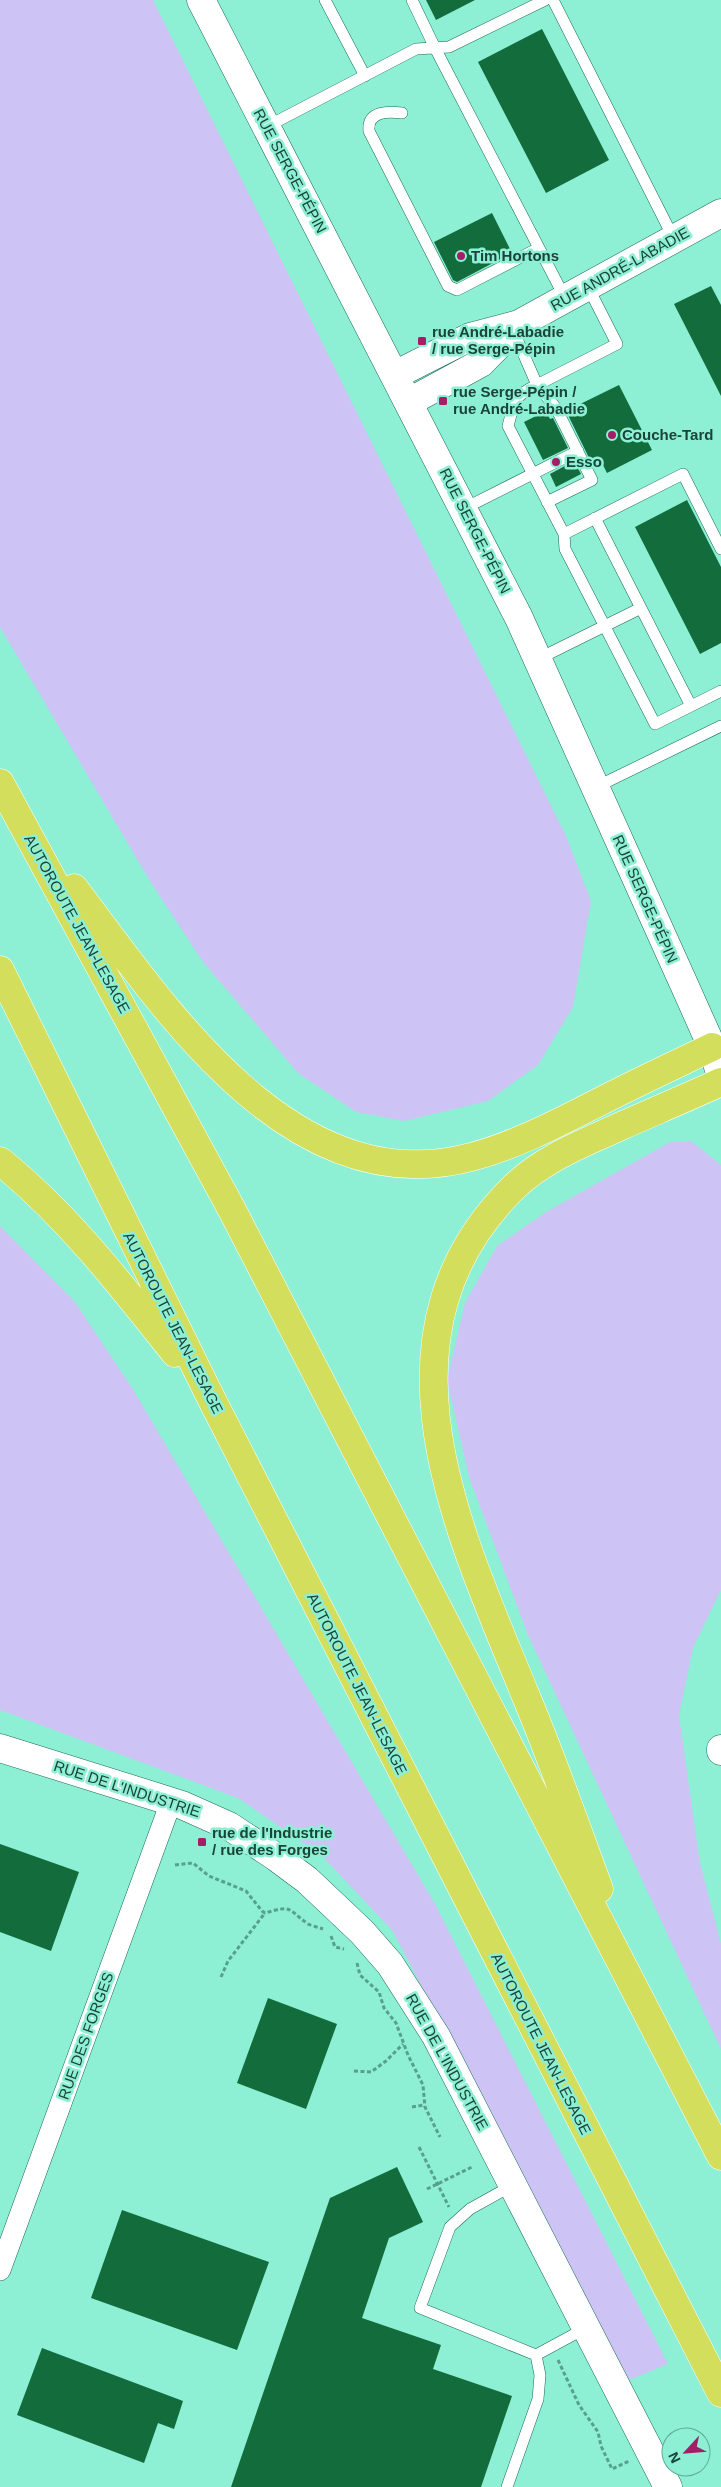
<svg xmlns="http://www.w3.org/2000/svg" width="721" height="2487" font-family="Helvetica,sans-serif">
	<style>
		.green { fill: #cdc4f5 }
		.building { fill: #126c3c }
		.lines { fill: none; stroke-linecap: round; stroke-linejoin: round }
		.service-casing { stroke: #1b6b59; stroke-width: 12 }
		.minor-casing { stroke: #1b6b59; stroke-width: 22 }
		.tertiary-casing { stroke: #1b6b59; stroke-width: 29 }
		.motorway-casing { stroke: #fff; stroke-width: 29 }
		.path { stroke: #58a08d; stroke-width: 3; stroke-dasharray: 4 2.5; stroke-linecap: butt }
		.service { stroke: #fff; stroke-width: 11 }
		.minor { stroke: #fff; stroke-width: 21 }
		.tertiary { stroke: #fff; stroke-width: 28 }
		.motorway { stroke: #d2de5c; stroke-width: 28 }
		.poi-dot { fill: #a51d66; stroke: #8defd4; stroke-width: 2 }
		.labels { text-anchor: middle; stroke-width: 5; stroke-linejoin: round; paint-order: stroke }
		.street-label { font-size: 15px; fill: #1a4439; stroke: #8defd4 }
		.poi-label { font-size: 15px; font-weight: bold; fill: #1a4439; stroke: #8defd4; text-anchor: start }
	</style>
	<rect width="100%" height="100%" fill="#8defd4"/>
	<path class="green" d="M0 0H153L566 836 591 901 573 1007 538 1065 488 1101 404 1121 356 1112 298 1073 203 962 150 881 0 627Z
		M691 1141 721 1165V1590L693 1648 679 1715 700 1863 721 1944V2049L528 1635 469 1477 447 1380 465 1303 497 1246 546 1212 670 1142Z
		M0 1226 75 1302 134 1391 435 1904 668 2364 629 2380 392 1930 321 1855 238 1798 0 1710Z"/>
	<path class="building" d="M426 0H475L436 20Z
		M542 29 609 160 546 193 478 62Z
		M492 213 512 253 457 282 453 280 434 242Z
		M711 286 721 305V396L674 304Z
		M619 385 652 450 607 473 602 463 594 468 566 411Z
		M546 411 550 419 553 418 568 448 543 460 524 422Z
		M574 461 581 474 556 487 550 474Z
		M687 500 721 567V643L700 654 635 527Z
		M0 1844 79 1872 51 1951 0 1932Z
		M268 1998 337 2024 306 2109 237 2083Z
		M397 2167 423 2222 389 2238 362 2318 441 2345 433 2369 512 2396 481 2487H231L330 2198Z
		M122 2210 269 2262 237 2350 91 2298Z
		M42 2348 183 2401 174 2429 158 2423 144 2463 17 2415Z"/>
	<g class="lines">
		<defs>
			<path id="service" d="M325 0 365 76
				M412 0 435 48 565 298
				M553 0 674 239
				M402 113C388 111 367 111 369 131L448 286 457 290 539 248
				M266 127 416 49 449 47 545 0
				M513 330 537 385 617 344 588 287
				M547 502 592 480 556 408 537 385C512 397 515 401 508 426L564 534 565 549 655 724 691 706
				M463 509 578 451
				M595 518 691 706 721 691
				M564 534 683 474 721 549
				M538 659 641 608
				M596 787 721 726
				M513 2185 470 2209 450 2227 420 2308 536 2355 586 2328
				M507 2487 538 2399 540 2375 536 2355"/>
			<path id="minor" d="M0 2270 171 1802"/>
			<path id="tertiary" d="M201 0 519 618 687 991 712 1047 721 1076
				M395 375 470 337 519 324 721 213
				M409 402 481 363 519 324
				M0 1748 182 1805 229 1826 276 1857 307 1880 362 1932 390 1964 436 2036 668 2487
				M721 1749V1751"/>
			<path id="motorway" d="M0 783 231 1208 721 2156
				M74 888C165 1008 292 1205 471 1157 521 1144 567 1118 613 1095 646 1078 679 1063 712 1047
				M0 970 211 1398 721 2393
				M0 1161C68 1216 121 1285 175 1353
				M599 1889C575 1824 552 1758 525 1694 459 1532 363 1335 514 1187 544 1158 584 1143 621 1126 655 1111 688 1097 721 1082"/>
		</defs>
		<use href="#service" class="service-casing"/>
		<use href="#minor" class="minor-casing"/>
		<use href="#tertiary" class="tertiary-casing"/>
		<use href="#motorway" class="motorway-casing"/>
		<path class="path" d="M175 1865 193 1863 209 1876 246 1891 262 1911 265 1913C293 1905 286 1908 308 1924 312 1926 318 1927 323 1929
			M331 1936 335 1947 344 1949
			M357 1963 360 1975 379 1992 384 2008 396 2023 408 2055 423 2085 425 2107 440 2137
			M221 1977 228 1961 265 1913
			M354 2071 371 2072 386 2061 403 2044
			M412 2107 424 2105
			M419 2147 449 2207
			M427 2189 472 2167
			M558 2360 579 2405 598 2432 601 2446 612 2469 629 2461"/>
		<use href="#service" class="service"/>
		<use href="#minor" class="minor"/>
		<use href="#tertiary" class="tertiary"/>
		<use href="#motorway" class="motorway"/>
	</g>
	<g class="poi-dot">
		<circle cx="461" cy="256" r="5"/>
		<rect x="417" y="336" width="10" height="10" rx="2.5"/>
		<rect x="438" y="396" width="10" height="10" rx="2.5"/>
		<circle cx="612" cy="435" r="5"/>
		<circle cx="556" cy="462" r="5"/>
		<rect x="197" y="1837" width="10" height="10" rx="2.5"/>
	</g>
	<g class="labels">
		<g class="street-label">
			<text transform="translate(290 171) rotate(62)" y="5">RUE SERGE-PÉPIN</text>
			<text transform="translate(620 269) rotate(-29)" y="5">RUE ANDRÉ-LABADIE</text>
			<text transform="translate(475 531) rotate(63)" y="5">RUE SERGE-PÉPIN</text>
			<text transform="translate(645 899) rotate(66)" y="5">RUE SERGE-PÉPIN</text>
			<text transform="translate(77 924) rotate(61)" y="5">AUTOROUTE JEAN-LESAGE</text>
			<text transform="translate(173 1323) rotate(63)" y="5">AUTOROUTE JEAN-LESAGE</text>
			<text transform="translate(357 1684) rotate(63)" y="5">AUTOROUTE JEAN-LESAGE</text>
			<text transform="translate(127 1789) rotate(18)" y="5">RUE DE L'INDUSTRIE</text>
			<text transform="translate(86 2036) rotate(-70)" y="5">RUE DES FORGES</text>
			<text transform="translate(541 2044) rotate(63)" y="5">AUTOROUTE JEAN-LESAGE</text>
			<text transform="translate(447 2062) rotate(61)" y="5">RUE DE L'INDUSTRIE</text>
		</g>
		<g class="poi-label">
			<text x="471" y="261">Tim Hortons</text>
			<text x="432" y="337">rue André-Labadie<tspan x="432" dy="17">/ rue Serge-Pépin</tspan></text>
			<text x="453" y="397">rue Serge-Pépin /<tspan x="453" dy="17">rue André-Labadie</tspan></text>
			<text x="622" y="440">Couche-Tard</text>
			<text x="566" y="467">Esso</text>
			<text x="212" y="1838">rue de l'Industrie<tspan x="212" dy="17">/ rue des Forges</tspan></text>
		</g>
	</g>
	<g transform="translate(686 2452) rotate(244)"><circle r="24" fill="#8defd4" stroke="#5fab96"/>
	<path d="M0-4L9 19L0 12L-9 19Z" fill="#a51d66"/>
	<text y="-8" font-size="14" font-weight="bold" text-anchor="middle" fill="#1a4439">N</text>
	</g>
</svg>
